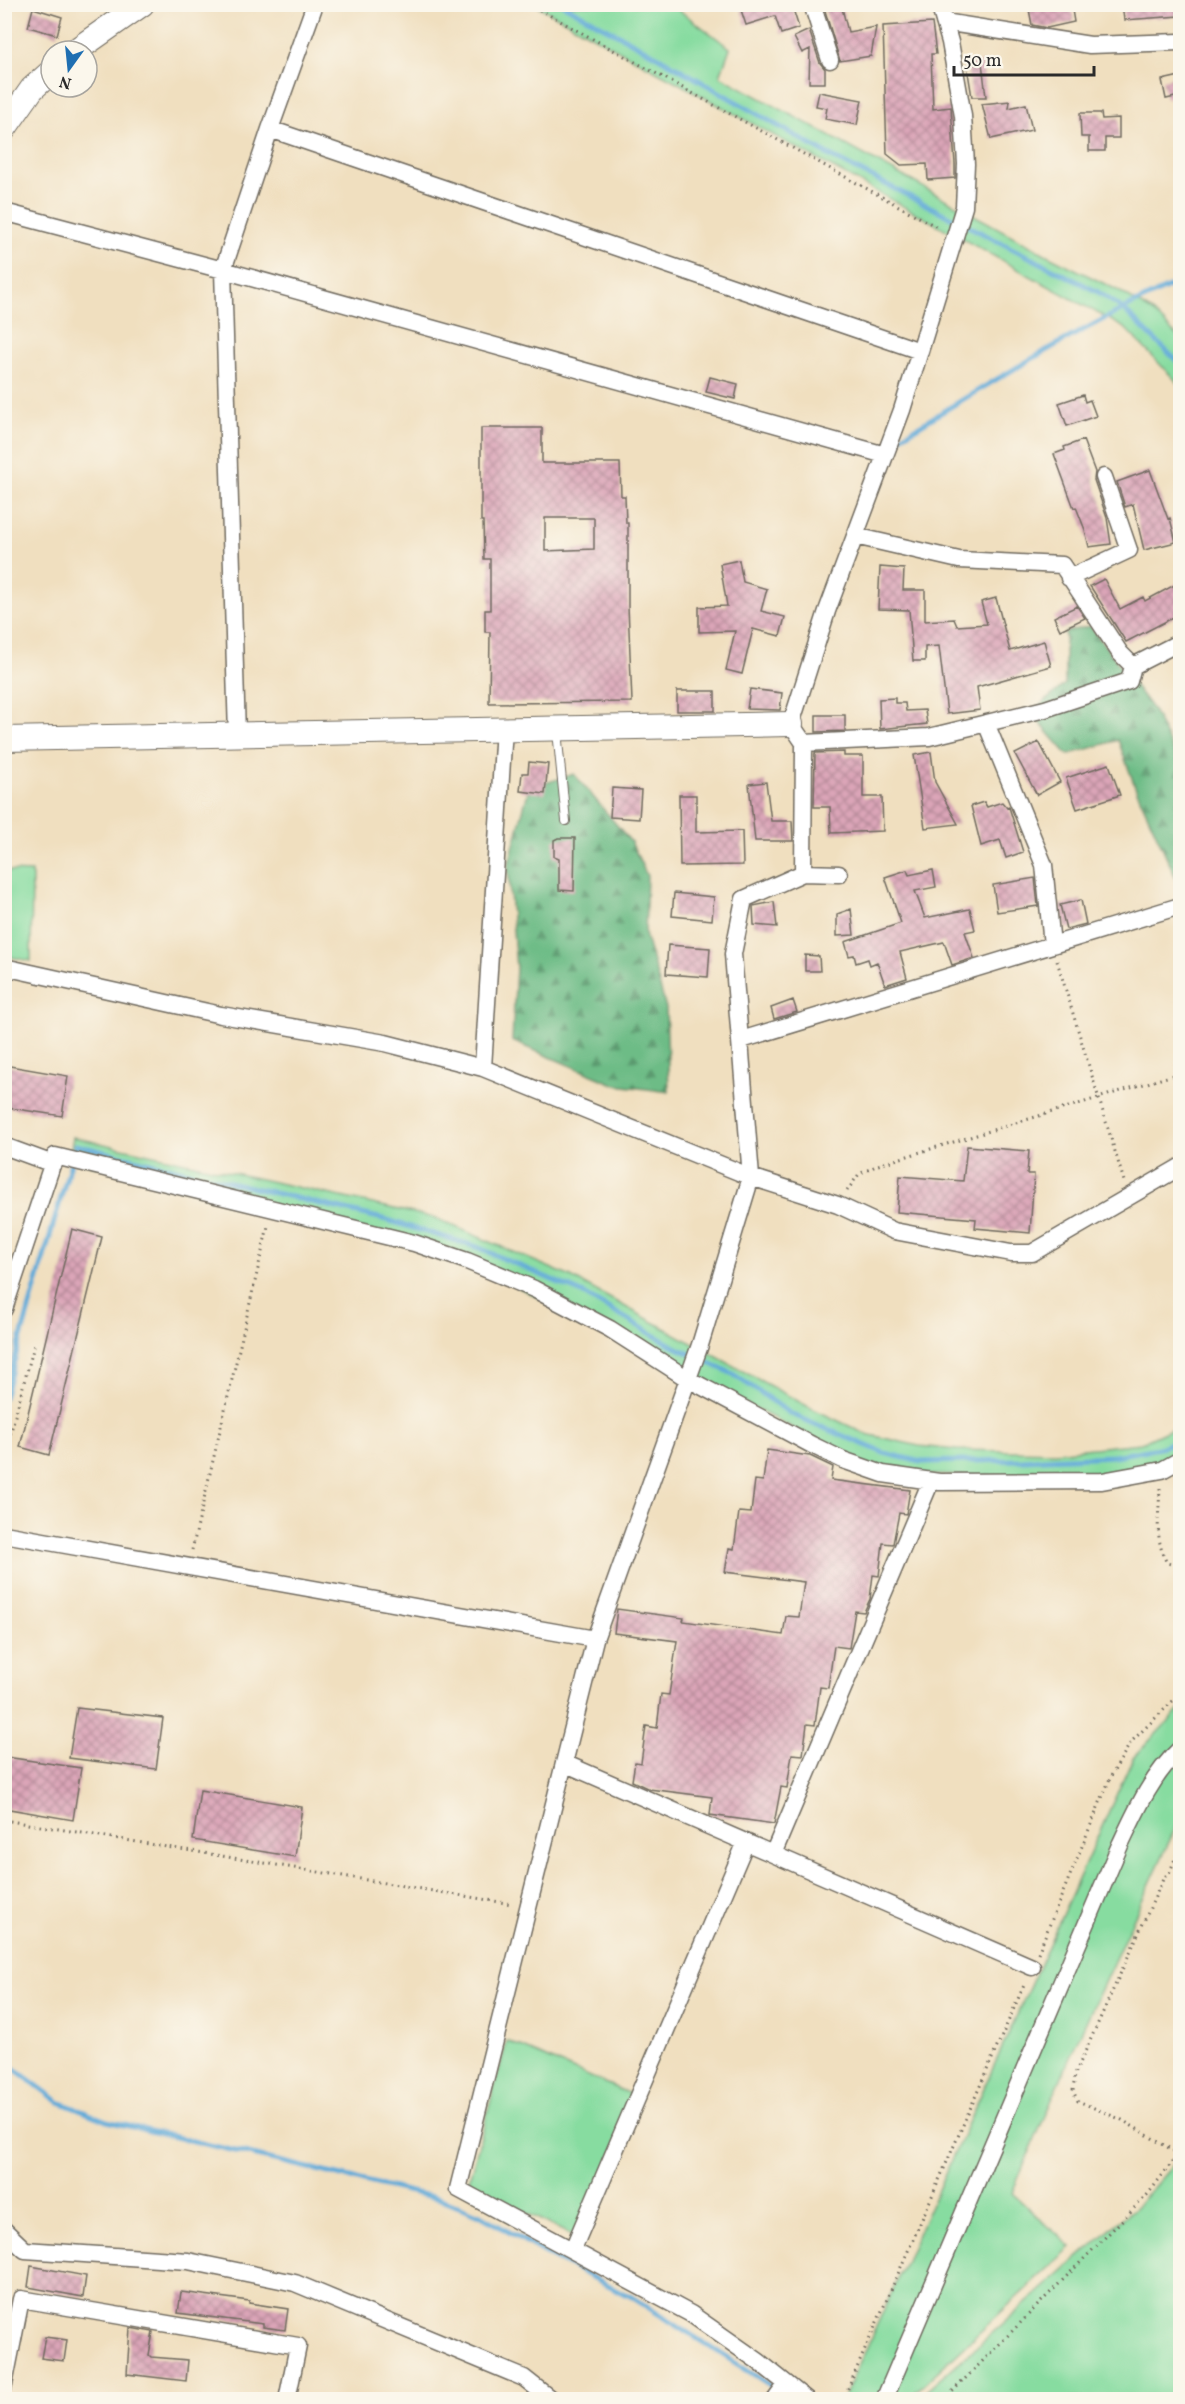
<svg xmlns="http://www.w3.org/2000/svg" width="1185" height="2404" font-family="Vollkorn,serif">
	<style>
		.green { fill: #87dca0; stroke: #598466; stroke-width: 1.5 }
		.forest { fill: url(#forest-firs); stroke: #4c7458; stroke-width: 1.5 }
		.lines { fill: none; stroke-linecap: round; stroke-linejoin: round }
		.stream { stroke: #61aad8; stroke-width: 5 }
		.building { fill: url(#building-cross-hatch); fill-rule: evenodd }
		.lane-casing { stroke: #706a5f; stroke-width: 10 }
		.street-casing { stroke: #706a5f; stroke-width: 19 }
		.secondary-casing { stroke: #706a5f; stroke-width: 26 }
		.path { stroke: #706a5f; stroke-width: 3; stroke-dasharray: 1.5 4.5; stroke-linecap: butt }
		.lane { stroke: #fff; stroke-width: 8 }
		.street { stroke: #fff; stroke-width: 16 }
		.secondary { stroke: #fff; stroke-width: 24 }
	</style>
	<defs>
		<pattern id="forest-firs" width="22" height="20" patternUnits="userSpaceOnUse" patternTransform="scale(1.5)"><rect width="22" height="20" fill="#6dbc86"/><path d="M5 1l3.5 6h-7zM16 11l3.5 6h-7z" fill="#5a996e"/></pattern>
		<pattern id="building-cross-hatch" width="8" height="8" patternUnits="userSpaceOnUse" patternTransform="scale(1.5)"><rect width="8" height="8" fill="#dba5b8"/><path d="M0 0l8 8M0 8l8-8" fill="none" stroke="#b28796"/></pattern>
	</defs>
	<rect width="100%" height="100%" fill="#fbf7ec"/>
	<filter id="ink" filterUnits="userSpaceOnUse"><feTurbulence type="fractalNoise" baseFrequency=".0167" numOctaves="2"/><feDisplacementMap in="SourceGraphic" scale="12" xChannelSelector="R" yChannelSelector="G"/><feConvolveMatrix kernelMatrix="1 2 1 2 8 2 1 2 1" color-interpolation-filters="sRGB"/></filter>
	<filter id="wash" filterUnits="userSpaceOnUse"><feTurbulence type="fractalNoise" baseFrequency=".008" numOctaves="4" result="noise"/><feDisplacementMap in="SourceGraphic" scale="24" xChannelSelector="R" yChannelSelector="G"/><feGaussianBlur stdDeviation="1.35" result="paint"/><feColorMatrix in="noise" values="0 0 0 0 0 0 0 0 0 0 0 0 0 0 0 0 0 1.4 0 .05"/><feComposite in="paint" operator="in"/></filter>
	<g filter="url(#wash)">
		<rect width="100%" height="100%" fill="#f0dfbf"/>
		<path class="green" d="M536 5H672L730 48 720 76 1047 255 1119 291 1154 313 1180 339V385L1125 328Z
			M5 871 32 872 31 961 5 956Z
			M73 1137 435 1218 571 1277 807 1406 866 1434 919 1446 957 1450 1055 1452 1141 1443 1180 1425V1458L1111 1479 883 1474 467 1261 69 1159Z
			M1180 1709V1818L1074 2048 1012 2193 1071 2247 908 2399 843 2400 1133 1758Z
			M507 2041 637 2097 577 2238 468 2184Z
			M1180 2157V2399H917L1138 2205Z"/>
		<path class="forest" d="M1090 626 1153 710 1180 765V880H1177L1136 789 1118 740 1068 755 1031 713 1065 684V632Z
			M574 774 631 842 647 876 645 934 666 1008 669 1092 616 1085 512 1041 516 968 508 867 529 788Z"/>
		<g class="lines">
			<path class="stream" d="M562 4 657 56 832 157 1098 292 1122 308 1180 364
				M896 440C989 384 1081 326 1180 282
				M4 1397 76 1145 387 1220 477 1247 582 1293 671 1345 733 1374 791 1414 884 1453 921 1462 1022 1460 1114 1456 1159 1448 1180 1439
				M4 2061 59 2102 107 2121 441 2199 480 2215 550 2256 630 2296 770 2385"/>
		</g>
		<g id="blocks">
			<path class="building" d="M739 4H799L800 7 793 9 799 28 781 34 775 16 746 25Z
				M823 4H841L848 32 876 27 871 56 840 61Z
				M1028 4H1071L1074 22 1047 28 1032 25Z
				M1122 4H1180V16L1124 20Z
				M33 8 62 17 57 35 28 27Z
				M932 23 936 54H931L933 109 951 107 955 164V178L928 180 927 164 901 165 887 154 883 26Z
				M809 30 820 63 825 69V83H809L810 49 802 53 794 37Z
				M982 62 986 97H972L967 66Z
				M1180 76V96L1166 99 1162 80Z
				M819 92 862 100 857 125 825 119 827 108 816 106Z
				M1010 101 1009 108 1026 104 1032 130 991 139 982 104Z
				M1080 113H1101L1102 119 1119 118V138H1105V151H1089V137H1081Z
				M710 377 738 384 735 399 706 392Z
				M1083 395 1085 402 1090 400 1096 416 1067 426 1059 403Z
				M481 428H542V463H620L621 496H625L626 523H628V606L632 702 489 703 490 632H485V610H490V559H484L483 521H481ZM545 518H594V549L545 551Z
				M1083 440 1095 472 1094 480 1107 518 1111 544 1089 547 1085 530 1076 507 1074 508 1054 454 1065 450 1064 447Z
				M1150 470 1168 519 1170 518 1176 542 1144 550 1133 504 1125 507 1117 482Z
				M739 560 743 582 767 589 761 611 785 617 780 636 753 629 742 674 726 670 735 631 699 632V607L727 606 720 564Z
				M880 567 904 569 903 590H925V621L954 619 957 626 987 624 981 602 996 598 1010 651 1044 641 1051 666 977 687 980 710 947 714 939 646 925 647V661H913L909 610 878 609Z
				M1104 579 1120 609 1143 597 1145 601 1180 582V614L1126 642 1090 586Z
				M1077 606 1085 618 1060 630 1054 617Z
				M750 689 782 693 780 710 747 709Z
				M677 691H715V711H677Z
				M895 698V703H905L906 711 925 710 927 724 880 729 879 699Z
				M816 715H845V731L816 732Z
				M1039 742 1060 782 1037 795 1015 754Z
				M844 752V756H863V797H882L883 831 831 833 830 807H814L815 753Z
				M931 752 935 782 958 824 925 828 914 755Z
				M529 762 548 764 545 794 520 791 522 773H528Z
				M1109 764 1120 795 1077 809 1066 778Z
				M766 782 771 821H792L793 841H755L749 784Z
				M612 788 641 790 639 819 610 817Z
				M679 795H696V832L742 831 743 865 680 866Z
				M984 802 987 807 1002 802 1007 808 1009 807 1023 852 1006 858 1000 840 981 846 971 806Z
				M558 838H575L574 891 559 890V859L554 857V840Z
				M907 870 909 875 933 870 936 887 915 891 925 918 970 909 975 930 965 932 974 958 952 965 944 942 900 952 907 978 885 985 877 962 870 965 868 959 856 963 854 955 849 956 845 942 901 923 885 877Z
				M1035 878 1038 906 997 912 993 885Z
				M674 893 714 897 712 920 672 916Z
				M1081 900 1086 924 1066 929 1060 905Z
				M774 902 777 927 754 925 753 906Z
				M851 909 854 935 837 936V914Z
				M668 945 710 948 708 977 666 974Z
				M805 955 819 956 820 971H805Z
				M793 1000 797 1012 774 1019 771 1008Z
				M4 1065 68 1076 62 1116 4 1107Z
				M967 1146 1029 1151 1027 1174H1034L1030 1233 975 1228 976 1219 897 1212 900 1176 963 1181Z
				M72 1229 102 1237 49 1455 20 1447Z
				M767 1450 810 1456 833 1467 831 1480 910 1490 906 1514 899 1513 893 1544 883 1543 879 1576 873 1575 870 1599 864 1612 855 1611 849 1648 834 1646 828 1688 820 1687 815 1725 807 1724 803 1755 792 1754 787 1788 781 1787 774 1824 710 1815 712 1797 649 1789 632 1781 635 1762 641 1763 646 1726 657 1728 661 1694 669 1695 677 1641 614 1633 617 1609 684 1618 683 1621 783 1635 786 1616 799 1617 804 1582 725 1572 729 1548 734 1549 739 1512 751 1513 755 1480 763 1481Z
				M77 1708 163 1718 156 1769 69 1758Z
				M6 1757 81 1768 73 1820 4 1808Z
				M200 1790 302 1807 295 1857 193 1840Z
				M31 2266 86 2276 83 2297 28 2287Z
				M181 2292 249 2301V2303L288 2309 285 2330 263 2327V2324L178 2313Z
				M130 2328 153 2332 149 2355 151 2357 188 2360 186 2381 127 2374Z
				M45 2337 67 2340 64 2361 41 2358Z"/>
		</g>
	</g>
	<g filter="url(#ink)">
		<use href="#blocks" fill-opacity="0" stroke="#706a5f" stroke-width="1.5"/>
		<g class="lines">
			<defs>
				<path id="lane" d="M557 731 566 821"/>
				<path id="street" d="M812 4 830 60
					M939 4 950 42 963 116 966 164 964 207 902 410 827 611 791 724 804 743 929 737 1045 709 1129 681 1133 666 1180 642
					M944 22 1090 45 1180 42
					M270 129 920 351
					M4 212 223 270 885 455
					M855 536 959 560 1062 565 1120 653 1133 666
					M1069 578 1129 550 1104 477
					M986 723 1044 865 1052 945
					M237 735 223 270 270 129 315 4
					M803 873 804 743
					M4 967 221 1015 385 1043 483 1068 751 1177 838 1205 894 1231 1011 1253H1032L1180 1167
					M741 1040 1180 906
					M483 1068 504 728
					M4 1146 53 1164
					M4 1309 55 1156 414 1243 467 1261 534 1289 610 1329 688 1379 812 1445 843 1460 883 1474 939 1482 1102 1481 1162 1470 1180 1460
					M4 1534 595 1639
					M564 1763 1032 1967
					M773 1854 931 1481
					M4 2230 25 2250 188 2261 295 2283 524 2378 552 2400
					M573 2249 746 1842
					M4 2385 21 2299 298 2346 287 2400
					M775 2400 787 2384
					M807 2400 758 2361 691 2314 458 2189 595 1639 700 1345 751 1177 733 954 744 899 803 873 839 874
					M884 2400 1120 1845C1136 1811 1152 1775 1180 1749"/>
				<path id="secondary" d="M75 51 142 4
					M4 129 32 89 51 72
					M4 739 791 724"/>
			</defs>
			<use href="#lane" class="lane-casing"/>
			<use href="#street" class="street-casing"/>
			<use href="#secondary" class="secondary-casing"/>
			<path class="path" d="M529 4 939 228
				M1057 961 1124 1181
				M847 1191 859 1174 878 1165 1180 1073
				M4 1457 35 1342
				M1160 1488C1159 1514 1154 1539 1167 1563L1180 1566
				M192 1550 268 1226
				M4 1820 512 1904
				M1038 1953 1111 1776 1131 1742 1180 1694
				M1179 2154 1122 2120 1078 2101 1073 2091 1075 2074 1164 1877 1169 1874 1180 1846
				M843 2400 1025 1983
				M944 2400 1148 2194 1180 2152"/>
			<use href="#lane" class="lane"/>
			<use href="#street" class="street"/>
			<use href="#secondary" class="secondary"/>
		</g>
	</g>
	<rect width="1185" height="2404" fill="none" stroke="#fbf7ec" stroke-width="24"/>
	<g transform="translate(69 69) rotate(195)"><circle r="28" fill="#fbf7ec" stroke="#a8a59f" stroke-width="1.5"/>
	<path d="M0-4.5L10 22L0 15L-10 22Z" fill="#1f6fb2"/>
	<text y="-9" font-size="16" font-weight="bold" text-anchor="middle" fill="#2b2b2b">N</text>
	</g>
	<path d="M954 66v9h140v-9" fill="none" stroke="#2b2b2b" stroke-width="3"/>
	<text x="963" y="66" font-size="18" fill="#2b2b2b" stroke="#fbf7ec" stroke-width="4.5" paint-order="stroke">50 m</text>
</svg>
